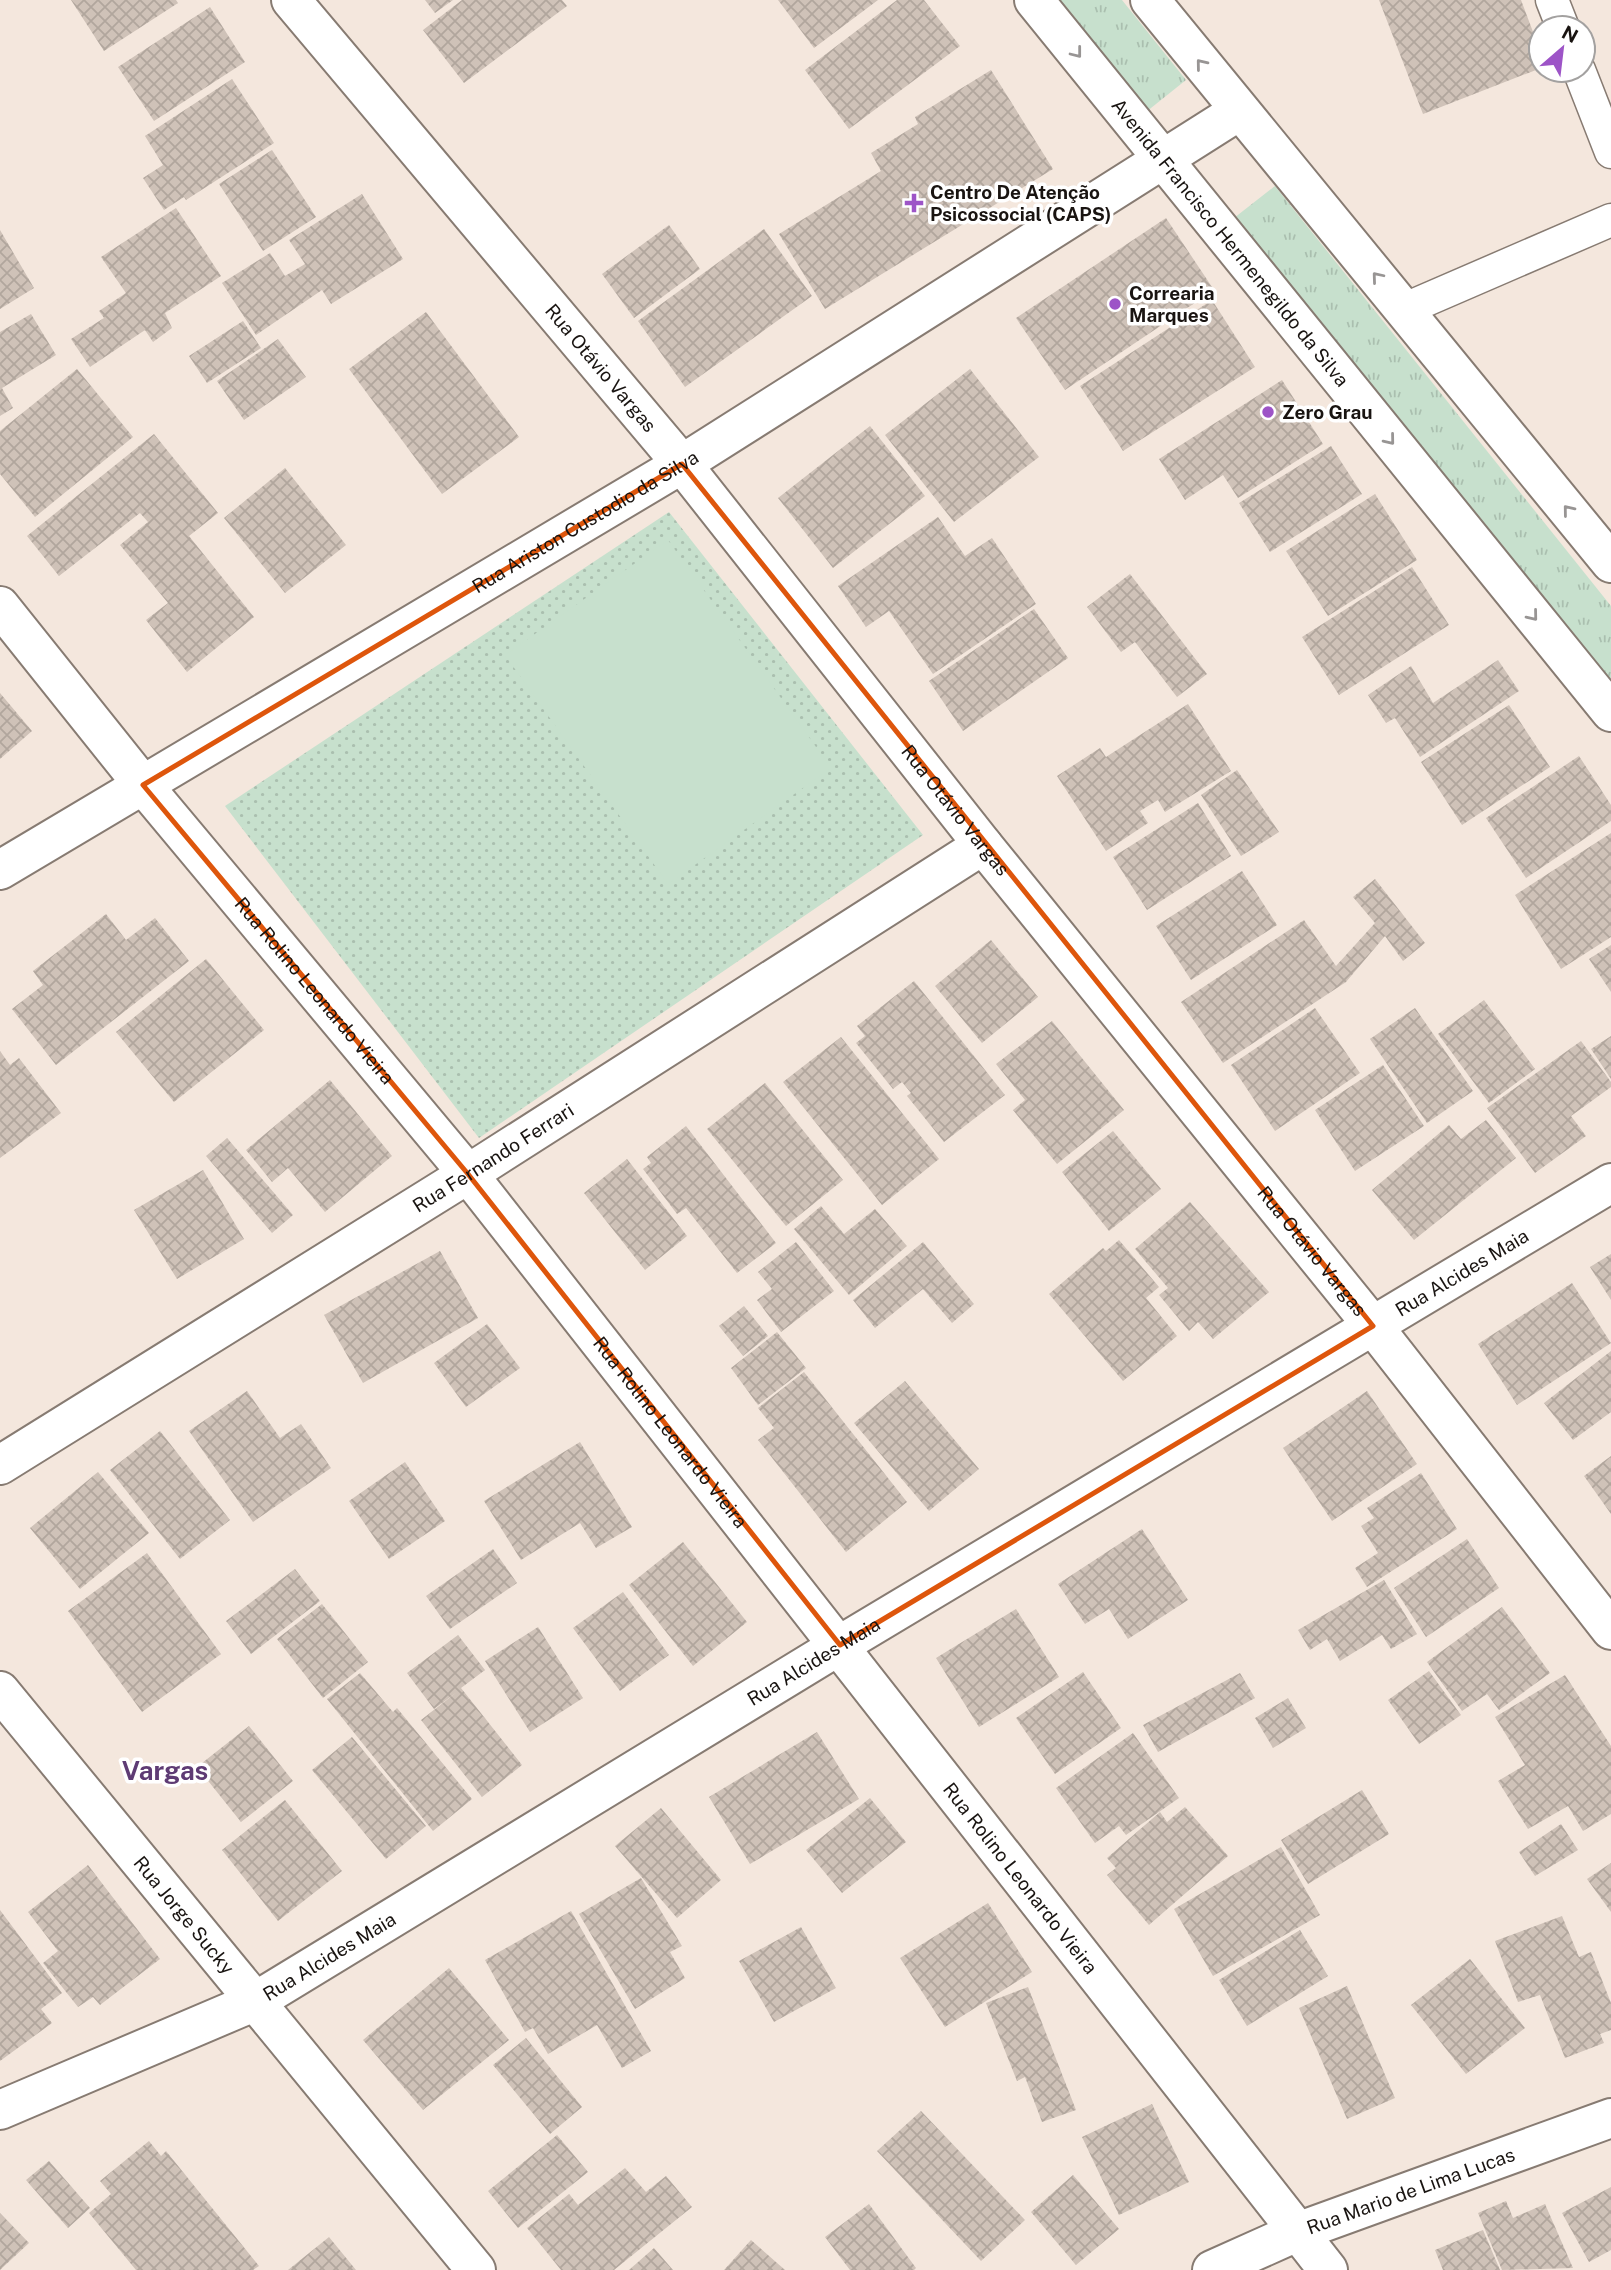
<svg xmlns="http://www.w3.org/2000/svg" width="1611" height="2270" font-family="'Public Sans',sans-serif">
	<style>
		.grass { fill: url(#grass-tufts) }
		.park { fill: url(#park-dots) }
		.pitch { fill: #c7e0cd }
		.building { fill: url(#building-cross-hatch) }
		.lines { fill: none; stroke-linecap: round; stroke-linejoin: round }
		.lane-casing { stroke: #877b72; stroke-width: 35 }
		.street-casing { stroke: #877b72; stroke-width: 42 }
		.secondary-casing { stroke: #877b72; stroke-width: 42 }
		.lane { stroke: #fff; stroke-width: 32 }
		.street { stroke: #fff; stroke-width: 38 }
		.secondary { stroke: #fff; stroke-width: 38 }
		.oneway { stroke: #989594 }
		.marked { fill: none; stroke: #de560c; stroke-width: 5; stroke-linejoin: round }
		.poi-dot { fill: #9d54c7; stroke: #fff; stroke-width: 2.5 }
		.labels { text-anchor: middle; stroke-width: 7; stroke-linejoin: round; paint-order: stroke }
		.poi-label { font-size: 19px; font-weight: bold; fill: #191411; stroke: #fff; text-anchor: start }
		.street-label { font-size: 19px; fill: #191411; stroke: #fff }
		.district-label { font-size: 26px; font-weight: bold; fill: #5e3b74; stroke: #fff }
	</style>
	<defs>
		<pattern id="grass-tufts" width="24" height="20" patternUnits="userSpaceOnUse" patternTransform="scale(1.75)"><rect width="24" height="20" fill="#c7e0cd"/><path d="M3 7l-1-3M5 7V3M7 7l1-3M15 17l-1-3M17 17v-4M19 17l1-3" fill="none" stroke="#aabfaf"/></pattern>
		<pattern id="park-dots" width="8" height="8" patternUnits="userSpaceOnUse" patternTransform="scale(1.75)"><rect width="8" height="8" fill="#c7e0cd"/><path d="M2 2h.1M6 6h.1" fill="none" stroke="#aabfaf" stroke-width="1.8" stroke-linecap="round"/></pattern>
		<pattern id="building-cross-hatch" width="8" height="8" patternUnits="userSpaceOnUse" patternTransform="scale(1.75)"><rect width="8" height="8" fill="#cfc2b8"/><path d="M0 0l8 8M0 8l8-8" fill="none" stroke="#b1a69d"/></pattern>
	</defs>
	<rect width="100%" height="100%" fill="#f4e7dd"/>
	<path class="grass" d="M1056 0H1122L1186 80 1146 112Z
		M1275 186 1611 606V688L1234 218Z"/>
	<path class="park" d="M669 512 923 835 479 1138 225 806Z"/>
	<path class="pitch" d="M668 540 831 768 668 884 505 655Z"/>
	<path class="building" d="M71 0H176L178 3 104 51Z
		M425 0H453L435 13Z
		M462 0H562L567 6 464 83 423 30Z
		M778 0H878L814 48Z
		M897 0H924L960 46 849 129 805 70Z
		M1379 0H1521L1541 53V68L1423 114Z
		M210 7 245 62 154 121 118 67Z
		M991 70 1053 169 825 309 779 234 881 171 871 153 918 124 915 117Z
		M232 79 274 143 186 200 184 197 164 210 143 178 163 165 145 136Z
		M272 150 316 217 263 251 219 184Z
		M362 194 403 259 331 304 322 290 256 335 222 283 270 253 285 276 305 264 289 240Z
		M176 208 221 276 165 313 172 328 153 342 145 330 90 367 71 339 104 318 99 311 126 293 101 257Z
		M1166 218 1214 290 1065 390 1016 318Z
		M669 225 700 269 634 318 602 274Z
		M764 229 812 296 685 387 638 321Z
		M0 230 34 288 0 309Z
		M1212 300 1255 367 1123 451 1080 386Z
		M426 312 519 437 442 494 349 369Z
		M31 314 56 355 2 388 13 408 0 416V332Z
		M243 321 261 348 207 383 189 356Z
		M278 339 306 377 244 420 217 381Z
		M77 369 133 437 35 517 0 474V431Z
		M970 369 1039 457 954 522 885 435Z
		M1282 380 1323 444 1238 498 1223 475 1185 500 1159 459Z
		M870 426 925 496 833 568 778 498Z
		M154 434 218 513 189 536 254 617 187 672 146 620 168 603 120 545 148 522 140 513 59 576 27 536Z
		M1331 446 1362 494 1270 552 1239 503Z
		M285 468 346 545 285 593 224 518Z
		M1375 494 1417 560 1328 616 1286 551Z
		M938 517 965 556 992 538 1036 604 933 674 889 611 866 627 838 586Z
		M1412 567 1449 625 1339 695 1302 637Z
		M1130 574 1207 674 1177 697 1135 642 1121 652 1087 607Z
		M1034 609 1068 658 963 731 929 681Z
		M1498 660 1519 691 1420 757 1395 718 1386 723 1368 695 1411 666 1433 703Z
		M0 693 32 731 0 759Z
		M1188 704 1231 771 1165 812 1158 800 1140 811 1148 823 1106 851 1057 776 1100 748 1106 757Z
		M1509 705 1550 767 1462 825 1421 762Z
		M1579 756 1611 805V821L1526 878 1486 818Z
		M1237 770 1279 832 1241 856 1201 795Z
		M1198 803 1231 856 1147 910 1113 857Z
		M1611 833V937L1561 969 1515 895Z
		M1242 871 1277 925 1191 980 1156 926Z
		M1375 879 1425 943 1403 961 1385 936 1346 982 1223 1063 1181 1002 1304 920 1336 966 1375 923 1353 897Z
		M106 914 126 940 155 918 189 961 56 1065 12 1009 43 985 33 971Z
		M991 940 1038 997 982 1043 935 986Z
		M1611 945V992L1589 959Z
		M206 959 264 1030 174 1102 116 1032Z
		M914 981 1005 1095 944 1142 907 1096 911 1093 902 1082 893 1089 856 1043 865 1036 857 1026Z
		M1484 1000 1535 1069 1489 1103 1438 1034Z
		M1315 1008 1360 1073 1275 1131 1231 1065Z
		M1415 1008 1473 1091 1427 1123 1370 1039Z
		M1052 1021 1124 1110 1057 1164 1013 1110 1025 1100 996 1064Z
		M1611 1036V1079L1591 1049Z
		M841 1037 939 1159 882 1205 783 1082Z
		M1581 1041 1611 1082V1087L1571 1116 1586 1136 1535 1173 1487 1108Z
		M0 1051 10 1065 19 1058 61 1113 0 1158Z
		M1383 1065 1424 1126 1355 1171 1315 1110Z
		M330 1080 392 1156 325 1212 288 1168 272 1182 246 1150Z
		M765 1083 843 1180 786 1226 707 1129Z
		M1486 1120 1516 1158 1414 1240 1372 1190 1449 1125 1461 1139Z
		M686 1126 776 1243 737 1273 686 1208 677 1214 643 1169 651 1163 647 1157Z
		M1113 1131 1161 1189 1109 1231 1062 1172Z
		M227 1138 293 1215 272 1233 206 1156Z
		M627 1159 687 1236 645 1270 584 1193Z
		M203 1170 244 1239 177 1279 134 1210Z
		M1190 1202 1269 1292 1213 1339 1198 1322 1189 1331 1159 1295 1168 1288 1135 1249Z
		M821 1206 844 1234 875 1209 907 1246 849 1295 794 1229Z
		M1119 1240 1159 1287 1146 1298 1177 1336 1123 1381 1049 1294 1103 1248 1106 1251Z
		M796 1242 834 1291 781 1332 757 1300 772 1289 758 1272Z
		M923 1242 974 1304 952 1323 923 1289 875 1328 853 1300Z
		M440 1251 478 1318 363 1383 324 1315Z
		M1611 1254V1300L1590 1267Z
		M1572 1283 1611 1343 1517 1405 1478 1344Z
		M744 1306 768 1336 743 1356 719 1326Z
		M487 1324 520 1368 466 1407 434 1363Z
		M777 1332 806 1368 758 1405 731 1368Z
		M1611 1351V1412L1573 1440 1544 1403Z
		M804 1372 907 1502 846 1552 758 1440 774 1428 758 1408Z
		M905 1381 979 1469 929 1511 854 1423Z
		M247 1391 280 1438 301 1424 331 1468 253 1522 189 1431Z
		M1367 1391 1417 1464 1332 1521 1283 1448Z
		M160 1431 230 1520 180 1559 110 1470Z
		M580 1442 632 1527 596 1548 580 1523 521 1560 484 1501Z
		M1611 1456V1514L1584 1476Z
		M405 1462 445 1521 389 1559 349 1501Z
		M98 1472 149 1533 80 1589 30 1528Z
		M1421 1473 1457 1529 1367 1587 1355 1568 1378 1553 1361 1526 1374 1518 1367 1508Z
		M1142 1529 1188 1600 1128 1639 1109 1609 1085 1624 1058 1584Z
		M1467 1539 1499 1588 1426 1637 1394 1588Z
		M683 1542 747 1622 693 1666 629 1585Z
		M493 1549 517 1583 450 1629 426 1596Z
		M147 1553 221 1654 142 1712 68 1611Z
		M295 1569 320 1601 251 1654 226 1621Z
		M1384 1580 1417 1634 1391 1649 1382 1635 1340 1661 1327 1639 1310 1650 1298 1630Z
		M623 1592 669 1655 620 1691 573 1628Z
		M322 1604 368 1662 323 1698 277 1639Z
		M1502 1607 1550 1673 1499 1710 1487 1694 1462 1711 1427 1662Z
		M1016 1609 1059 1677 979 1727 936 1658Z
		M538 1627 583 1698 530 1732 485 1661Z
		M458 1635 485 1670 461 1688 522 1765 482 1797 421 1720 457 1692 434 1709 407 1673Z
		M1429 1671 1461 1715 1419 1744 1388 1700Z
		M1083 1672 1121 1728 1055 1774 1016 1718Z
		M360 1673 393 1712 397 1708 472 1799 433 1831 327 1699Z
		M1240 1673 1255 1698 1158 1752 1143 1725Z
		M1565 1675 1611 1746V1814L1583 1831 1568 1806 1528 1829 1498 1781 1525 1765 1495 1717Z
		M1288 1698 1306 1728 1273 1748 1255 1718Z
		M249 1726 293 1781 241 1822 197 1767Z
		M817 1732 859 1799 750 1864 709 1797Z
		M1133 1733 1179 1798 1126 1835 1119 1826 1095 1843 1056 1788Z
		M352 1737 426 1826 386 1859 312 1770Z
		M1362 1790 1389 1834 1308 1884 1281 1840Z
		M870 1798 906 1842 842 1893 806 1850Z
		M285 1800 342 1871 278 1921 222 1850Z
		M1185 1807 1228 1856 1149 1925 1107 1875 1116 1868 1107 1858 1160 1812 1167 1822Z
		M661 1808 721 1880 677 1918 615 1846Z
		M1561 1824 1578 1850 1535 1876 1519 1852Z
		M1281 1847 1320 1915 1213 1976 1174 1909Z
		M1611 1863V1912L1587 1879Z
		M88 1865 160 1959 100 2005 93 1997 78 2007 43 1963 58 1951 28 1912Z
		M641 1878 682 1946 670 1952 685 1978 635 2009 579 1914Z
		M988 1903 1032 1972 945 2027 900 1958Z
		M0 1910 62 1993 41 2009 52 2023 0 2061Z
		M571 1911 651 2051 622 2068 597 2025 548 2054 533 2028 525 2032 485 1960Z
		M1562 1916 1579 1957 1591 1952 1611 2003V2030L1600 2034 1604 2043 1565 2058 1540 1995 1518 2002 1495 1941Z
		M801 1927 836 1988 774 2022 739 1961Z
		M1300 1930 1328 1976 1247 2026 1219 1980Z
		M1470 1959 1525 2028 1466 2074 1411 2005Z
		M449 1968 509 2040 423 2110 363 2040Z
		M1347 1986 1395 2098 1347 2119 1299 2008Z
		M1028 1987 1076 2110 1042 2122 1025 2077 1017 2081 986 2003Z
		M526 2038 582 2107 550 2134 493 2065Z
		M1152 2104 1189 2182 1119 2215 1082 2137Z
		M921 2111 1025 2220 981 2261 877 2151Z
		M557 2135 588 2172 518 2228 488 2191Z
		M149 2141 161 2156 166 2151 259 2266 253 2270H136L89 2213 111 2194 100 2181Z
		M49 2161 90 2208 68 2228 26 2180Z
		M625 2168 646 2192 666 2176 692 2207 614 2270H561L527 2228 569 2194 578 2205Z
		M1073 2175 1119 2229 1076 2265 1031 2212Z
		M1611 2187V2250L1589 2262 1562 2213Z
		M1506 2201 1513 2218 1545 2204 1573 2268 1502 2270 1478 2213Z
		M869 2204 916 2268 914 2270H850L825 2237Z
		M0 2213 29 2243 0 2270Z
		M1483 2230 1500 2270H1443L1435 2250Z
		M329 2237 356 2270H288Z
		M751 2240 785 2270H724Z
		M654 2248 673 2270H629Z"/>
	<g class="lines">
		<defs>
			<path id="lane" d="M1552 0 1563 28
				M1579 70 1611 152
				M1403 310 1611 220"/>
			<g id="street">
				<path id="s1" d="M291 0 682 464 983 845 1373 1326 1611 1630"/>
				<path id="s2" d="M0 606 143 785 468 1174 1328 2270"/>
				<path id="s3" d="M0 870 682 464 1239 111"/>
				<path id="s4" d="M0 1465 468 1174 983 845"/>
				<path id="s5" d="M0 1691 476 2270"/>
				<path id="s6" d="M0 2110 256 2001 840 1645 1611 1183"/>
				<path id="s7" d="M1212 2270 1297 2232 1611 2118"/>
			</g>
			<g id="secondary">
				<path id="s8" d="M1034 0 1611 712"/>
				<path d="M1150 0 1611 563"/>
			</g>
		</defs>
		<use href="#lane" class="lane-casing"/>
		<use href="#street" class="street-casing"/>
		<use href="#secondary" class="secondary-casing"/>
		<use href="#lane" class="lane"/>
		<use href="#street" class="street"/>
		<use href="#secondary" class="secondary"/>
	</g>
	<defs><path id="oneway-chevron" d="M-2-3.5L2.5 0L-2 3.5" fill="none" stroke-width="1.6" stroke-linecap="round" stroke-linejoin="round" transform="scale(1.75)"/></defs>
	<g class="oneway">
		<use href="#oneway-chevron" transform="translate(1077 53) rotate(52)"/>
		<use href="#oneway-chevron" transform="translate(1201 64) rotate(-129)"/>
		<use href="#oneway-chevron" transform="translate(1377 277) rotate(-130)"/>
		<use href="#oneway-chevron" transform="translate(1390 440) rotate(51)"/>
		<use href="#oneway-chevron" transform="translate(1568 510) rotate(-129)"/>
		<use href="#oneway-chevron" transform="translate(1533 616) rotate(51)"/>
	</g>
	<path class="marked" d="M682 464 1373 1326 840 1645 468 1174 143 785Z"/>
	<g class="poi-dot">
		<path d="M910.5 192.5h7v7h7v7h-7v7h-7v-7h-7v-7h7z"/>
		<circle cx="1115" cy="304" r="7"/>
		<circle cx="1268" cy="412" r="7"/>
	</g>
	<g class="labels">
		<g class="poi-label">
			<text x="930" y="199">Centro De Atenção<tspan x="930" dy="22">Psicossocial (CAPS)</tspan></text>
			<text x="1129" y="300">Correaria<tspan x="1129" dy="22">Marques</tspan></text>
			<text x="1282" y="419">Zero Grau</text>
		</g>
		<g class="street-label">
			<text dy="7" stroke="none"><textPath href="#s8" startOffset="312">Avenida Francisco Hermenegildo da Silva</textPath></text>
			<text dy="7" stroke="none"><textPath href="#s1" startOffset="481">Rua Otávio Vargas</textPath></text>
			<text dy="7" stroke="none"><textPath href="#s3" startOffset="681">Rua Ariston Custodio da Silva</textPath></text>
			<text dy="7" stroke="none"><textPath href="#s1" startOffset="1048">Rua Otávio Vargas</textPath></text>
			<text dy="7" stroke="none"><textPath href="#s2" startOffset="497">Rua Rolino Leonardo Vieira</textPath></text>
			<text dy="7" stroke="none"><textPath href="#s4" startOffset="581">Rua Fernando Ferrari</textPath></text>
			<text dy="7" stroke="none"><textPath href="#s1" startOffset="1615">Rua Otávio Vargas</textPath></text>
			<text dy="7" stroke="none"><textPath href="#s6" startOffset="1687">Rua Alcides Maia</textPath></text>
			<text dy="7" stroke="none"><textPath href="#s2" startOffset="1064">Rua Rolino Leonardo Vieira</textPath></text>
			<text dy="7" stroke="none"><textPath href="#s6" startOffset="931">Rua Alcides Maia</textPath></text>
			<text dy="7" stroke="none"><textPath href="#s2" startOffset="1631">Rua Rolino Leonardo Vieira</textPath></text>
			<text dy="7" stroke="none"><textPath href="#s5" startOffset="290">Rua Jorge Sucky</textPath></text>
			<text dy="7" stroke="none"><textPath href="#s6" startOffset="364">Rua Alcides Maia</textPath></text>
			<text dy="7" stroke="none"><textPath href="#s7" startOffset="214">Rua Mario de Lima Lucas</textPath></text>
		</g>
		<g class="district-label">
			<text x="165" y="1780">Vargas</text>
		</g>
	</g>
	<g transform="translate(1562 49) rotate(28)"><circle r="33" fill="#ffffff" stroke="#a3a1a0" stroke-width="2"/>
	<path d="M0-5L12 26L0 18L-12 26Z" fill="#9d54c7"/>
	<text y="-10" font-size="19" font-weight="bold" text-anchor="middle" fill="#191411">N</text>
	</g>
</svg>
